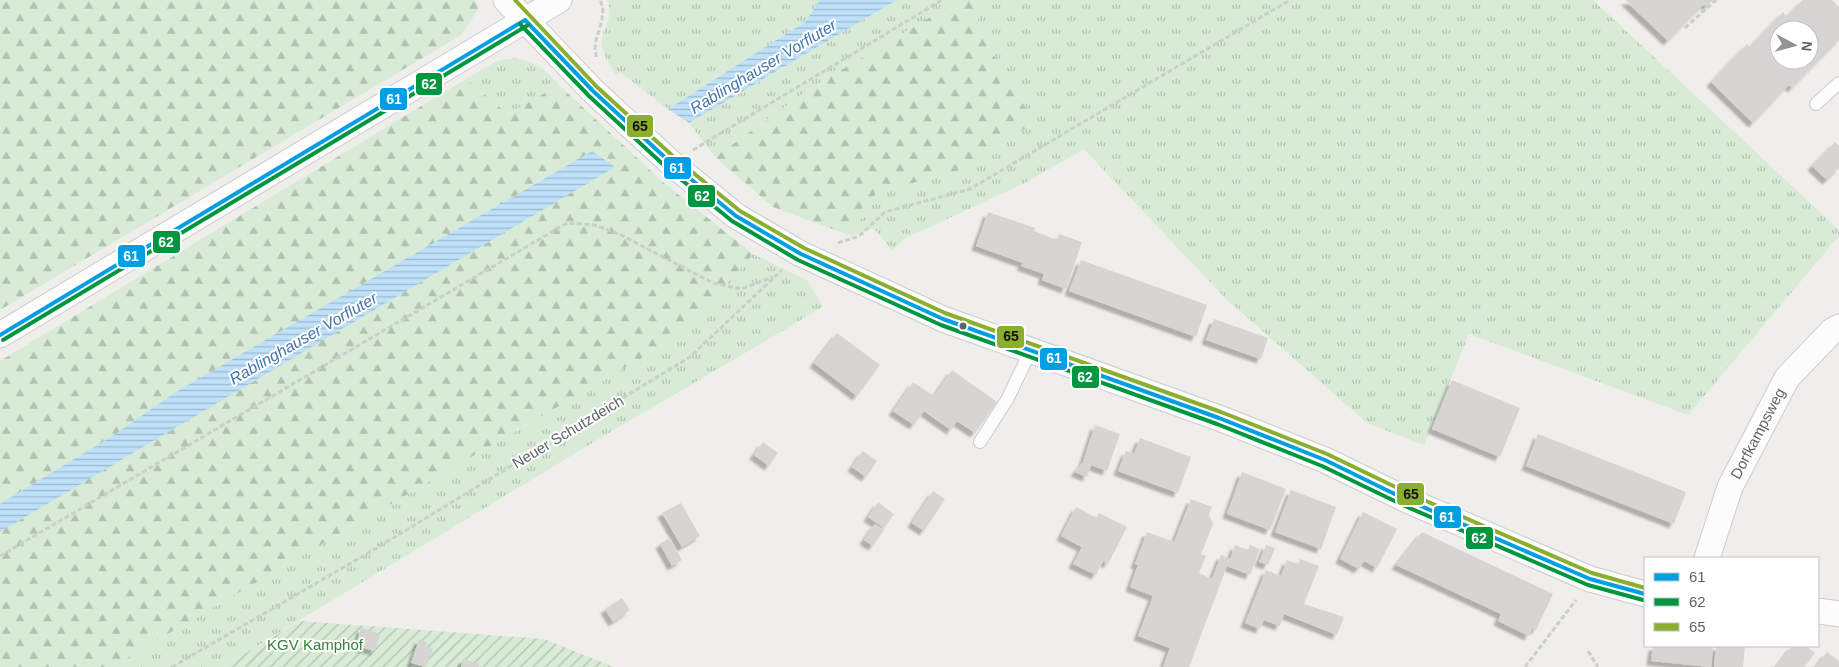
<svg xmlns="http://www.w3.org/2000/svg" width="1839" height="667" font-family="Helvetica,sans-serif">
	<style>
		.grass { fill: url(#grass-tufts) }
		.forest { fill: url(#forest-firs) }
		.garden { fill: url(#garden-furrows) }
		.water { fill: url(#water-rules) }
		.building { fill: #d6d5d3; fill-rule: evenodd; filter: url(#shadow) }
		.lines { fill: none; stroke-linecap: round; stroke-linejoin: round }
		.service-casing { stroke: #cbcccc; stroke-width: 14 }
		.minor-casing { stroke: #cbcccc; stroke-width: 27 }
		.path { stroke: #cacfcc; stroke-width: 3; stroke-dasharray: 5 2.5; stroke-linecap: butt }
		.service { stroke: #fdfcfc; stroke-width: 12 }
		.minor { stroke: #fdfcfc; stroke-width: 25 }
		.bus-1-casing { stroke: #fff; stroke-width: 8 }
		.bus-2-casing { stroke: #fff; stroke-width: 8 }
		.bus-3-casing { stroke: #fff; stroke-width: 8 }
		.bus-1 { stroke: #009fe3; stroke-width: 4 }
		.bus-2 { stroke: #009640; stroke-width: 4 }
		.bus-3 { stroke: #8aae2e; stroke-width: 4 }
		.bus-dot { fill: #5f6368; stroke: #fff; stroke-width: 2 }
		.labels { text-anchor: middle; stroke-width: 4; stroke-linejoin: round; paint-order: stroke }
		.street-label { font-size: 15px; fill: #5f6368; stroke: #fff }
		.park-label { font-size: 15px; fill: #348238; stroke: #fff }
		.water-label { font-size: 16px; font-style: italic; fill: #4174aa; stroke: #fff }
		.line-badge { stroke: #fff; stroke-width: 2 }
		.badge-label { font-size: 14px; text-anchor: middle; font-weight: bold; fill: #fff }
		.pale-badge-label { font-size: 14px; text-anchor: middle; font-weight: bold; fill: #111 }
	</style>
	<defs>
		<pattern id="grass-tufts" width="24" height="20" patternUnits="userSpaceOnUse" patternTransform="scale(1.25)"><rect width="24" height="20" fill="#d8ebd6"/><path d="M3 7l-1-3M5 7V3M7 7l1-3M15 17l-1-3M17 17v-4M19 17l1-3" fill="none" stroke="#b2c2b1"/></pattern>
		<pattern id="forest-firs" width="22" height="20" patternUnits="userSpaceOnUse" patternTransform="scale(1.25)"><rect width="22" height="20" fill="#d8ebd6"/><path d="M5 1l3.5 6h-7zM16 11l3.5 6h-7z" fill="#b2c2b1"/></pattern>
		<pattern id="garden-furrows" width="10" height="10" patternUnits="userSpaceOnUse" patternTransform="scale(1.25)"><rect width="10" height="10" fill="#d8ebd6"/><path d="M-1 1l2-2M0 10L10 0M9 11l2-2" fill="none" stroke="#b2c2b1"/></pattern>
		<pattern id="water-rules" width="6" height="5" patternUnits="userSpaceOnUse" patternTransform="scale(1.25)"><rect width="6" height="5" fill="#bfe0f9"/><path d="M0 2.5h6" fill="none" stroke="#9eb9cd"/></pattern>
		<filter id="shadow"><feDropShadow dx="-4.5" dy="4.5" stdDeviation="1" flood-color="#0004"/></filter>
	</defs>
	<rect width="100%" height="100%" fill="#efeeea"/>
	<path class="grass" d="M607 0H820L805 22 668 109 620 72 616 75C609 64 598 48 603 34 606 21 614 14 607 0Z
		M897 0H959L811 88 715 157 689 123Z
		M974 0H1593L1839 230V236L1688 415 1469 334 1424 445 1367 423 1226 299 1084 149 1025 183 906 238 892 250 874 228 851 236 876 193 971 167 1034 122 981 34Z
		M515 58C535 62 546 69 559 85L508 114 466 79 497 61Z
		M753 254 807 280 823 307 607 434 222 667H111L681 335Z"/>
	<path class="forest" d="M0 0H474L479 8 461 35 0 310Z
		M959 0H974L981 34 1034 122 971 167 876 193 851 236 773 207 715 157 811 88Z
		M466 79 508 114 559 85 664 183 753 254 681 335 111 667H0V361Z"/>
	<path class="garden" d="M300 621 544 639 614 667H222Z"/>
	<path class="water" d="M820 0H897L689 123 668 109 805 22Z
		M592 151 615 167 0 532V504L114 435 176 392Z"/>
	<path class="building" d="M1625 0H1713L1707 6 1704 4 1668 41Z
		M1803 0H1832L1839 7V40L1792 88 1789 85 1753 123 1711 82 1747 44 1750 47 1783 12 1787 16ZM1779 30H1809V60H1779Z
		M1835 142 1839 146V168L1827 180 1812 166Z
		M988 212 1035 228 1034 231 1057 240 1059 234 1082 242 1066 289 1042 280 1044 274 1021 266 1023 263 976 246Z
		M1081 260 1207 305 1196 337 1069 291Z
		M1214 319 1268 338 1261 359 1206 340Z
		M837 333 880 365 857 396 814 363Z
		M952 370 997 402 975 433 957 421 951 430 924 411 914 425 893 411 913 382 934 396Z
		M1452 380 1520 408 1500 457 1432 429Z
		M1095 425 1120 434 1107 471 1091 465 1087 477 1075 472 1083 462Z
		M1538 434 1686 492 1674 524 1526 466Z
		M1140 438 1191 457 1178 493 1118 471 1126 451 1134 454Z
		M763 442 778 453 769 466 754 455Z
		M863 451 877 461 866 477 852 467Z
		M1242 472 1286 489 1270 530 1227 514Z
		M1291 490 1336 507 1321 549 1275 532Z
		M933 491 945 499 924 531 912 523Z
		M1191 499 1212 507 1209 515 1213 524 1201 554 1206 556 1199 573 1212 579 1221 555 1230 559 1235 545 1248 550 1250 545 1260 549 1250 575 1227 566 1189 667H1163L1170 648 1138 636 1153 596 1130 587 1138 565 1135 564 1147 532 1174 542Z
		M878 502 894 514 884 528 868 517Z
		M681 503 700 536 682 547 662 513Z
		M1076 507 1097 518 1099 513 1127 527 1108 564 1103 561 1096 575 1073 564 1082 547 1061 536Z
		M1363 512 1397 529 1377 568 1364 561 1359 569 1340 559Z
		M875 524 884 530 873 546 864 540Z
		M1422 532 1553 594 1536 630 1532 628 1529 636 1498 621 1501 614 1396 565Z
		M669 538 682 560 672 566 660 544Z
		M1266 545 1275 548 1268 565 1259 562Z
		M1300 559 1319 566 1304 604 1344 617 1337 635 1284 614 1280 626 1264 620 1260 629 1245 623 1266 570 1281 576 1287 560 1298 564Z
		M622 598 630 610 613 622 605 609Z
		M361 628 380 634 375 651 356 646Z
		M419 639 427 642 425 646 433 649 426 667 411 663Z
		M1653 646H1713L1711 667 1651 661Z
		M1716 646H1745L1743 667H1714Z
		M1792 646H1806L1815 653 1804 667H1776Z
		M1827 652 1839 661V667H1816Z
		M463 659 479 664V667H461Z"/>
	<g class="lines">
		<defs>
			<path id="service" d="M1816 104 1839 83
				M980 442 1008 398 1031 350"/>
			<g id="minor">
				<path d="M506 0 593 91 671 163 736 216 801 254 943 319 1219 418 1325 460 1407 500 1590 579 1645 594"/>
				<path d="M0 335 559 0"/>
				<path id="s1" d="M1707 558 1730 487 1787 378 1832 331 1839 327"/>
				<path d="M1818 611 1839 614"/>
			</g>
		</defs>
		<use href="#service" class="service-casing"/>
		<use href="#minor" class="minor-casing"/>
		<path class="path" d="M1685 28 1716 0
			M596 57C596 52 594 46 596 41 599 27 607 14 600 0
			M693 150 942 0
			M838 243 859 236 885 212 970 189 1290 0
			M0 556 567 223 594 225 619 234 713 283 741 289 773 277
			M1588 651 1598 667
			M172 667 375 549 690 357 782 270
			M1525 667 1576 600"/>
		<use href="#service" class="service"/>
		<use href="#minor" class="minor"/>
		<defs>
			<path id="bus-1" d="M525 20 593 91 671 163 736 216 801 254 943 319 1219 418 1325 460 1407 500 1590 579 1645 594
				M0 335 525 20"/>
			<path id="bus-2" d="M520 24 589 96 667 168 732 221 798 260 941 325 1217 424 1322 466 1405 506 1588 585 1643 600
				M3 340 528 25"/>
			<path id="bus-3" d="M515 0 597 87 675 158 740 211 804 248 945 313 1221 412 1327 454 1410 494 1592 573 1645 588"/>
		</defs>
		<use href="#bus-1" class="bus-1-casing"/>
		<use href="#bus-2" class="bus-2-casing"/>
		<use href="#bus-3" class="bus-3-casing"/>
		<use href="#bus-1" class="bus-1"/>
		<use href="#bus-2" class="bus-2"/>
		<use href="#bus-3" class="bus-3"/>
	</g>
	<circle class="bus-dot" cx="963" cy="326" r="4.5"/>
	<g class="labels">
		<g class="street-label">
			<text transform="translate(568 432) rotate(-31)" y="5">Neuer Schutzdeich</text>
			<text dy="5" stroke="none"><textPath href="#s1" startOffset="135">Dorfkampsweg</textPath></text>
		</g>
		<g class="park-label">
			<text x="315" y="650">KGV Kamphof</text>
		</g>
		<g class="water-label">
			<text transform="translate(763 66) rotate(-31)" y="6">Rablinghauser Vorfluter</text>
			<text transform="translate(303 338) rotate(-30)" y="6">Rablinghauser Vorfluter</text>
		</g>
	</g>
	<g class="line-badge">
		<rect x="415" y="72" width="28" height="24" rx="5" fill="#009640"/>
		<rect x="379" y="87" width="29" height="24" rx="5" fill="#009fe3"/>
		<rect x="626" y="114" width="28" height="24" rx="5" fill="#8aae2e"/>
		<rect x="663" y="156" width="29" height="24" rx="5" fill="#009fe3"/>
		<rect x="687" y="184" width="29" height="24" rx="5" fill="#009640"/>
		<rect x="152" y="230" width="29" height="24" rx="5" fill="#009640"/>
		<rect x="117" y="244" width="29" height="24" rx="5" fill="#009fe3"/>
		<rect x="996" y="325" width="29" height="24" rx="5" fill="#8aae2e"/>
		<rect x="1039" y="347" width="29" height="24" rx="5" fill="#009fe3"/>
		<rect x="1071" y="365" width="29" height="24" rx="5" fill="#009640"/>
		<rect x="1396" y="482" width="29" height="24" rx="5" fill="#8aae2e"/>
		<rect x="1433" y="505" width="29" height="24" rx="5" fill="#009fe3"/>
		<rect x="1465" y="526" width="29" height="24" rx="5" fill="#009640"/>
	</g>
	<g class="badge-label">
		<text x="429" y="89">62</text>
		<text x="394" y="104">61</text>
		<text x="677" y="173">61</text>
		<text x="702" y="201">62</text>
		<text x="166" y="247">62</text>
		<text x="131" y="261">61</text>
		<text x="1054" y="363">61</text>
		<text x="1085" y="382">62</text>
		<text x="1447" y="522">61</text>
		<text x="1479" y="543">62</text>
	</g>
	<g class="pale-badge-label">
		<text x="640" y="131">65</text>
		<text x="1011" y="341">65</text>
		<text x="1411" y="499">65</text>
	</g>
	<rect x="1644" y="557" width="175" height="90" fill="#ffffff" stroke="#bfc1c3"/>
	<rect x="1654" y="573" width="25" height="8" fill="#009fe3" stroke="#bfc1c3"/>
	<text x="1689" y="582" font-size="15" fill="#5f6368">61</text>
	<rect x="1654" y="598" width="25" height="8" fill="#009640" stroke="#bfc1c3"/>
	<text x="1689" y="607" font-size="15" fill="#5f6368">62</text>
	<rect x="1654" y="623" width="25" height="8" fill="#8aae2e" stroke="#bfc1c3"/>
	<text x="1689" y="632" font-size="15" fill="#5f6368">65</text>
	<g transform="translate(1794 45) rotate(96)"><circle r="24" fill="#ffffff" stroke="#bfc1c3"/>
	<path d="M0-4L9 19L0 12L-9 19Z" fill="#919496"/>
	<text y="-8" font-size="14" font-weight="bold" text-anchor="middle" fill="#5f6368">N</text>
	</g>
</svg>
